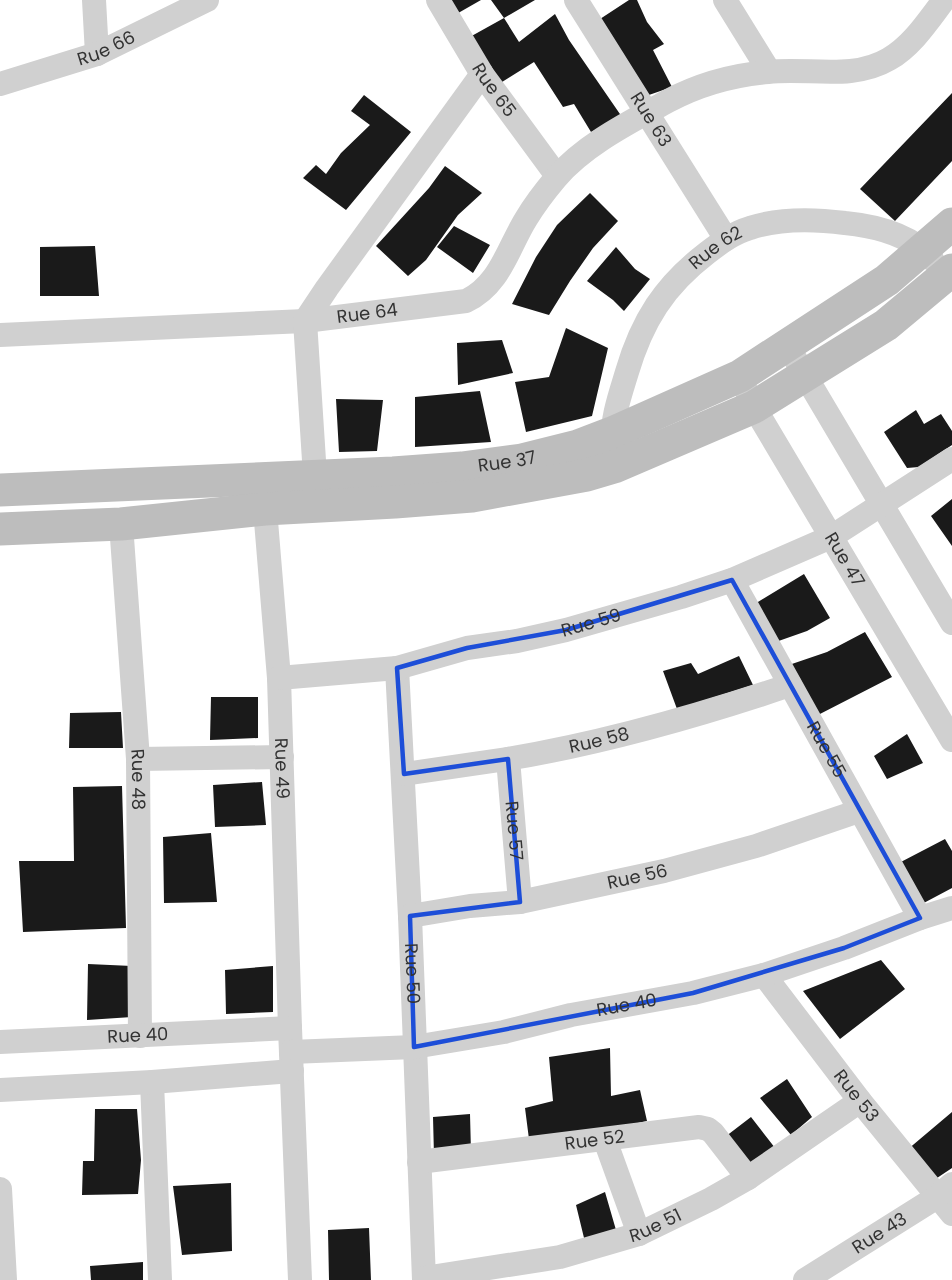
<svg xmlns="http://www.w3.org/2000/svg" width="952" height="1280" font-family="Poppins,sans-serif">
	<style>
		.building { fill: #1a1a1a }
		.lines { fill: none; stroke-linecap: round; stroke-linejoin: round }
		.street { stroke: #d0d0d0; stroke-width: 24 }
		.secondary { stroke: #bdbdbd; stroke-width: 33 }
		.marked { fill: none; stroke: #1d4ed8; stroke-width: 4.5; stroke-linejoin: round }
		.labels { text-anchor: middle; stroke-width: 6; stroke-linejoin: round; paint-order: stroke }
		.street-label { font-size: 18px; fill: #333; stroke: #fff }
	</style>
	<rect width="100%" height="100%" fill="#fff"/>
	<path class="building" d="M445 0H481L453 16Z
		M491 0H535L504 18 519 42 555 14 569 40 622 117 591 132 574 104 563 107 534 62 494 87 468 38 504 18Z
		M629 0H637L647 22 664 44 653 50 672 87 646 96 600 19Z
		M952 93V161L895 221 860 189Z
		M364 95 411 132 346 210 303 178 316 165 326 174 341 153 370 125 351 111Z
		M445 166 482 193 458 215 426 260 408 276 376 246 429 188Z
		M590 193 618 221 593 248 570 281 549 315 512 304 536 257 557 225Z
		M454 226 490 245 473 273 437 247Z
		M95 246 99 296H40V247Z
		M616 247 635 269 650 279 624 311 613 300 587 281Z
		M566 328 608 348 592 416 526 432 515 382 549 377Z
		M502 340 513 373 458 385 457 343Z
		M480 391 491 442 415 447V397Z
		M336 399 383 400 377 451 339 452Z
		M916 410 924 424 941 414 952 431V445L919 467 907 468 884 432Z
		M952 499V546L931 516Z
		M804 574 830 618 807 631 770 644 753 605Z
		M865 632 892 677 816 716 783 667 827 652Z
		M739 656 753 685 677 709 663 671 691 663 698 674Z
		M211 697H258V738L210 740Z
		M121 712 123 748H69L70 713Z
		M907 734 923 763 887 779 874 756Z
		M262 782 266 825 215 827 213 785Z
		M122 786 126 928 23 932 19 861H74L73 787Z
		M211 833 217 902 164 903 163 837Z
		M945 839 952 851V888L920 905 897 864Z
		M881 960 905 989 840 1039 803 991Z
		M88 964 132 966V1017L87 1020Z
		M273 966V1012L226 1014 225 970Z
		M610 1048 611 1096 640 1090 647 1121 530 1147 525 1108 553 1101 549 1057Z
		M787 1079 812 1117 791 1135 760 1098Z
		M95 1109H137L141 1160 138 1194 82 1195 83 1161H94Z
		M952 1112V1168L931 1182 907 1150Z
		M470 1114 471 1152 434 1156 433 1117Z
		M751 1117 779 1153 753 1169 721 1140Z
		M231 1183 232 1251 182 1255 173 1186Z
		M605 1192 616 1230 585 1242 576 1205Z
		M369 1228 371 1280H329L328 1230Z
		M143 1262V1280H91L90 1266Z"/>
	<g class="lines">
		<g class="street">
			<path d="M94 0 97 54"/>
			<path id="s1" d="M438 0 482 74 557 176"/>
			<path id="s2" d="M576 0 726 239"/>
			<path d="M725 0 769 71"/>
			<path id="s3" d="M0 84 97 54 207 0"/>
			<path id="s4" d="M0 335 305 321 466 301C500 285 508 248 526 219 535 204 545 191 556 178 584 145 630 122 668 101 698 85 734 75 768 72 807 67 852 81 889 59 912 46 928 21 944 0"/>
			<path d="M787 345 952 623"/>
			<path id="s5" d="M747 392 754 407 952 740"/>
			<path id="s6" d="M613 444C611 420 620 395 627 372 642 321 664 286 707 253 720 243 733 233 750 228 780 218 815 219 845 223 876 226 911 235 932 259"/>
			<path d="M315 476 305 321 327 288 482 74"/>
			<path id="s7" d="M265 509 279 678 290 1028 300 1280"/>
			<path id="s8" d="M121 524 138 759 140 1036"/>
			<path id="s9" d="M732 580 920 918"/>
			<path id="s10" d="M397 668 410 916 424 1280"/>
			<path id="s11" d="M279 678 397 668 467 648 517 641 566 630 681 597 732 580 831 537 952 459"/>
			<path d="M138 759 282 757"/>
			<path id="s12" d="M508 759 520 902"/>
			<path id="s13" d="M404 774C438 769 473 764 507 759 604 743 698 716 790 685"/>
			<path id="s14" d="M410 916 470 906 520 902 664 871 756 846 859 811"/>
			<path id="s15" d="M764 975 860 1101 952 1214"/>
			<path id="s16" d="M0 1042 290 1028"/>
			<path id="s17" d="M291 1052 414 1047 504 1032 571 1015 693 993 764 975 844 948 920 918 952 908"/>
			<path d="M152 1082 160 1280"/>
			<path d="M0 1090 152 1082 292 1071"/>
			<path d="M605 1140 639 1234"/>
			<path id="s18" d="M419 1162 699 1127 708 1129 713 1133 748 1178"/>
			<path d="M0 1189 5 1280"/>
			<path id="s19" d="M424 1278 560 1257 639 1234 711 1199 748 1178 860 1101"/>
			<path id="s20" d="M805 1280 937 1197 952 1184"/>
		</g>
		<g class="secondary">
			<path id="s21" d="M0 490 393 473 462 468 522 460 578 446 612 433 740 376 887 280 952 224"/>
			<path d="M0 529 121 524 265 509 395 502 472 496 587 475 614 467 754 407 886 325 952 270"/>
		</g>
	</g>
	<path class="marked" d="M732 580 920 918 844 948 693 993 414 1047 410 916 520 902 508 759 404 774 397 668 467 648 566 630Z"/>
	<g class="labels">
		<g class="street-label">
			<text dy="6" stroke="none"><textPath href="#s3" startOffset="112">Rue 66</textPath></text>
			<text dy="6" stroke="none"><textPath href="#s1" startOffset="106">Rue 65</textPath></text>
			<text dy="6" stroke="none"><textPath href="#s2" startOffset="141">Rue 63</textPath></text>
			<text dy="6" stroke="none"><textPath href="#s6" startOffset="230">Rue 62</textPath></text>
			<text dy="6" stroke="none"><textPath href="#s4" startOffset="368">Rue 64</textPath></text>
			<text dy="6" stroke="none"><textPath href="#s21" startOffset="508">Rue 37</textPath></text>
			<text dy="6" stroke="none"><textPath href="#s5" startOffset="194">Rue 47</textPath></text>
			<text dy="6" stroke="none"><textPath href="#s11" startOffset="318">Rue 59</textPath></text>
			<text dy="6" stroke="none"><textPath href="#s13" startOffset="198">Rue 58</textPath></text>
			<text dy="6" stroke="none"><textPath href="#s9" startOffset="194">Rue 55</textPath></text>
			<text dy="6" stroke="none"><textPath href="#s7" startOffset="260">Rue 49</textPath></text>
			<text dy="6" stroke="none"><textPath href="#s8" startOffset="256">Rue 48</textPath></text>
			<text dy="6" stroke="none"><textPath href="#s12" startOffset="72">Rue 57</textPath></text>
			<text dy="6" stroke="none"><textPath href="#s14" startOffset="231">Rue 56</textPath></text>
			<text dy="6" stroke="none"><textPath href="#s10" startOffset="306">Rue 50</textPath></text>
			<text dy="6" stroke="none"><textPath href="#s17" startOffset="340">Rue 40</textPath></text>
			<text dy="6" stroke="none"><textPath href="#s16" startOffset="138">Rue 40</textPath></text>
			<text dy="6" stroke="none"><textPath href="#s15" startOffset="152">Rue 53</textPath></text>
			<text dy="6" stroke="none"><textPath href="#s18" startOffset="177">Rue 52</textPath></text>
			<text dy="6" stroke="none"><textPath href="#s19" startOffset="238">Rue 51</textPath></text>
			<text dy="6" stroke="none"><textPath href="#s20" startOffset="88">Rue 43</textPath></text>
		</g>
	</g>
</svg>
